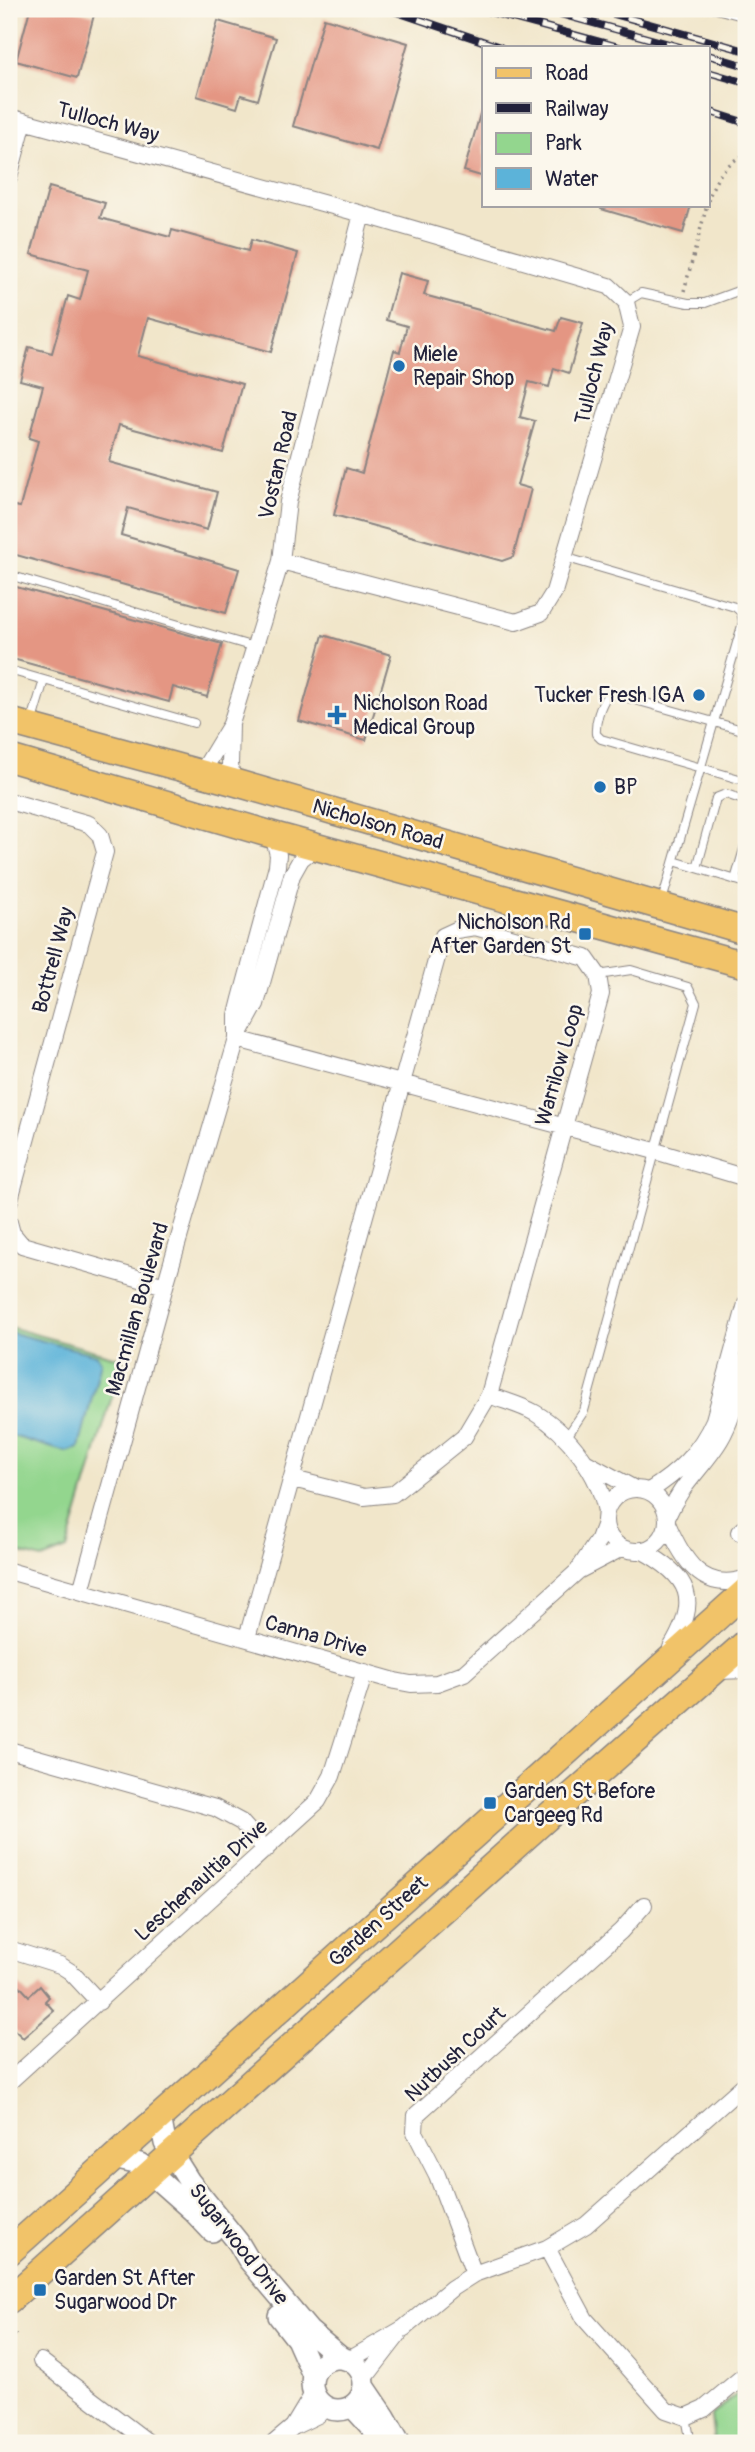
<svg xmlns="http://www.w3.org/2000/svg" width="755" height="2452" font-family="Pangolin,sans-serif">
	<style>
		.green { fill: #93d68e; stroke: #5a7c64; stroke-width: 2 }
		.water { fill: #5cb3d9; stroke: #3f6a8a; stroke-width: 2 }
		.building { fill: #e49683 }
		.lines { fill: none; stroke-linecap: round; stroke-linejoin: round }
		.service-casing { stroke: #8a8482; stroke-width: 10 }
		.minor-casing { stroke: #8a8482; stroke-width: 18 }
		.tertiary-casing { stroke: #8a8482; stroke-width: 24 }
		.primary-casing { stroke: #8a8482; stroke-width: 29 }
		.path { stroke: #8a8482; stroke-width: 3.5; stroke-dasharray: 2 5; stroke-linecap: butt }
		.service { stroke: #fff; stroke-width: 8 }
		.minor { stroke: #fff; stroke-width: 16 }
		.tertiary { stroke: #fff; stroke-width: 21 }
		.primary { stroke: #f1c369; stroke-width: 26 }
		.rail-casing { stroke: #22223b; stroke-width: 8 }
		.rail { stroke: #fbf7ec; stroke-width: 5; stroke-dasharray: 16; stroke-linecap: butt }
		.poi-dot { fill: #1f6fb2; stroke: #fbf7ec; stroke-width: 2.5 }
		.labels { text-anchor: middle; stroke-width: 5; stroke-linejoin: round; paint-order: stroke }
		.street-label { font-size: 21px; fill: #22223b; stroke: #fbf7ec }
		.poi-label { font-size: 21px; fill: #22223b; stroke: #fbf7ec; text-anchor: start }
	</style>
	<rect width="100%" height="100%" fill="#fbf7ec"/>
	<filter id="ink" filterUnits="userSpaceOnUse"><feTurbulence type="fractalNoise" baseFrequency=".0143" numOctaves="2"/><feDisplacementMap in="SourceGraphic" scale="14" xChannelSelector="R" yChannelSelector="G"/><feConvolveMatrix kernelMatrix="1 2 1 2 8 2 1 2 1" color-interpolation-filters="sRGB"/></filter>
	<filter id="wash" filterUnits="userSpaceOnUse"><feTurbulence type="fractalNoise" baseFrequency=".00686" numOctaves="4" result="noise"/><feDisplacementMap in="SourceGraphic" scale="28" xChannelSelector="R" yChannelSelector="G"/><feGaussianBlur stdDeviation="1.57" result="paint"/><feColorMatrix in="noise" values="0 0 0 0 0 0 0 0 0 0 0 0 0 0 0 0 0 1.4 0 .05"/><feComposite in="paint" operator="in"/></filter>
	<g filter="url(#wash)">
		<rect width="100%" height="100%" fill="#f1e6ca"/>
		<path class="green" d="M9 1327 123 1359 67 1549 42 1559 9 1550Z
			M746 2387V2443H714L711 2416Z"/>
		<path class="water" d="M9 1332 97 1355 101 1362 79 1448 66 1452 9 1435Z"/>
		<g id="blocks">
			<path class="building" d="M30 9H70L94 15 77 78 16 61Z
				M324 18 408 43 377 150 293 126Z
				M218 21 276 38 258 100 241 95 237 108 197 96Z
				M480 114 484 115V177L464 171Z
				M49 187 105 203 100 218 170 237 172 230 248 251 251 240 298 253 271 352 148 318 138 356 242 384 223 453 119 425 109 462 217 492 207 530 128 508 121 535 239 569 226 613 9 553V505L20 507 38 441 29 438 43 386 20 380 29 347 52 353 68 296 80 300 88 270 31 254Z
				M601 205H691L683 233 601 209Z
				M399 273 428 281 424 295 556 331 561 317 583 323 569 373 554 368 549 387 529 382 520 417 535 421 517 485 531 489 513 557 502 561 334 515 346 468 362 473 394 350 400 352 407 326 386 320Z
				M9 585 222 644 207 697 173 687 169 702 9 658Z
				M323 635 391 655 366 740 299 721Z
				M16 1982 29 1996 40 1986 49 1997 45 2001 54 2011 23 2038 9 2025V2013L14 2009 9 2002V1988Z"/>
		</g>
	</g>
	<g filter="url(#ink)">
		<use href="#blocks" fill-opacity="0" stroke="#8a8482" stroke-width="2"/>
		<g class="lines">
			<defs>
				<path id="service" d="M716 9 746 17
					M746 199V215
					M739 291 746 271
					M739 291 746 301
					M626 302 641 293 688 303H705L746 288
					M564 557 735 607 741 612 743 622 662 901
					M9 575 254 647
					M9 670 194 723
					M31 724 44 680
					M746 731 614 694 607 696C600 706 595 722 596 734L601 739 746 781
					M674 861 746 883
					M697 868 716 798 726 794 746 801
					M735 880 746 842
					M566 1438 584 1411 696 1003 688 987 631 970 598 975
					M686 2417 690 2438 694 2443"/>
				<path id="minor" d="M9 117 362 214 609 286 626 302 632 327 554 592 541 613 516 622 281 561
					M9 177 24 121
					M201 774 230 726
					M233 782 230 765 231 724 281 561 288 502 362 214
					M9 801 89 824 100 835 105 852 9 1203
					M238 1037 256 1004 292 875 301 859 316 847
					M237 1039 655 1151 746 1178
					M9 1222 12 1233 22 1245 165 1286
					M489 1395C504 1401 521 1405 535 1413 568 1432 600 1475 606 1512
					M585 1462 633 1488
					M605 1520a31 31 0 1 1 62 0a31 31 0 1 1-62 0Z
					M649 1491C678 1473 700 1452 714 1420L746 1304
					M667 1517C681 1484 703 1468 720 1440 734 1417 739 1387 746 1361
					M667 1523C682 1558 702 1594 746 1578
					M739 1532 746 1526
					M641 1550C691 1577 700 1600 671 1648
					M579 1569 599 1539 605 1523
					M9 1571 395 1681 411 1684 437 1683 464 1673 578 1571 622 1548
					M81 1591 165 1286 237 1039V1015L241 999 277 866 278 855 273 835
					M247 1638 443 936 456 930 475 927 586 958 598 975 601 994 489 1395 464 1437 393 1494 364 1497 293 1479
					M718 1671 746 1670
					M9 1750 215 1808 241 1822 266 1850
					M9 1949 60 1965 71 1972 99 2002
					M9 2082 318 1801 332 1776 365 1672
					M547 2248 585 2319 666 2410 686 2417 704 2409 746 2374
					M474 2274 437 2175 415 2132 416 2115 621 1931 644 1905
					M349 2360 404 2328 452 2288 474 2274 547 2248 586 2225 746 2083
					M41 2361 149 2443
					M364 2379 398 2335
					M293 2427 314 2392
					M274 2443 293 2427 318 2415 326 2407"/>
				<path id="tertiary" d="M160 2116 165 2143 189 2181 238 2242 248 2259 309 2331 340 2357
					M113 2158 140 2164 193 2211 212 2231
					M279 2316 297 2339 313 2375
					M312 2384a26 26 0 1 1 52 0a26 26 0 1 1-52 0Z
					M364 2386 385 2417 400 2443
					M352 2406 373 2429 397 2443"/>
				<path id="primary" d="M9 721 233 782 746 931
					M9 758 273 835 746 965
					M9 2252 746 1591
					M9 2300 543 1821 746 1643"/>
			</defs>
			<use href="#service" class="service-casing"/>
			<use href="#minor" class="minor-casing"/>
			<use href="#tertiary" class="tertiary-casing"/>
			<use href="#primary" class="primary-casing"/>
			<path class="path" d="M708 201C713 182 726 161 746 155
				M684 291 707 205
				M9 2330 18 2337"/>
			<use href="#service" class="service"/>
			<use href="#minor" class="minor"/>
			<use href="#tertiary" class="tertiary"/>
			<use href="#primary" class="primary"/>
			<defs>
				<path id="rail" d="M388 9 500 47
					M479 9 619 47
					M542 9 680 47
					M596 9 746 51
					M708 55 746 66
					M708 72 746 83
					M708 111 746 123"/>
			</defs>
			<use href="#rail" class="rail-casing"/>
			<use href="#rail" class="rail"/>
		</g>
	</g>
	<g class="poi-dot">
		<circle cx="399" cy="366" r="7"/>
		<circle cx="699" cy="695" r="7"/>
		<path d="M333.5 704.5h7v7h7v7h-7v7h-7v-7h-7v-7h7z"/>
		<circle cx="600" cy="787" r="7"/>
		<rect x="578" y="927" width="14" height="14" rx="3.5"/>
		<rect x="483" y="1796" width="14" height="14" rx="3.5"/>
		<rect x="33" y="2283" width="14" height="14" rx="3.5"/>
	</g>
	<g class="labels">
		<g class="street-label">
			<text transform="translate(108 122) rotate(15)" y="7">Tulloch Way</text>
			<text transform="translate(594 373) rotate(-76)" y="7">Tulloch Way</text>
			<text transform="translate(278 465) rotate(-77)" y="7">Vostan Road</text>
			<text transform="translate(378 824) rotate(16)" y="7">Nicholson Road</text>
			<text transform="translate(53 960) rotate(-75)" y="7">Bottrell Way</text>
			<text transform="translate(559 1065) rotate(-74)" y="7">Warrilow Loop</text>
			<text transform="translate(137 1309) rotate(-74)" y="7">Macmillan Boulevard</text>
			<text transform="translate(316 1636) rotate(16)" y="7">Canna Drive</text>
			<text transform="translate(201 1880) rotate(-42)" y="7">Leschenaultia Drive</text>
			<text transform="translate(378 1921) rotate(-42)" y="7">Garden Street</text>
			<text transform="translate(455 2054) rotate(-43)" y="7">Nutbush Court</text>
			<text transform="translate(239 2244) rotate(52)" y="7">Sugarwood Drive</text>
		</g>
		<g class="poi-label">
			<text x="413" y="361">Miele<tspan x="413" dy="24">Repair Shop</tspan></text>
			<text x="685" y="702" text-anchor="end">Tucker Fresh IGA</text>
			<text x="353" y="710">Nicholson Road<tspan x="353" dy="24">Medical Group</tspan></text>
			<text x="614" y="794">BP</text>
			<text x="571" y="929" text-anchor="end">Nicholson Rd<tspan x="571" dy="24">After Garden St</tspan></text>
			<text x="504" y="1798">Garden St Before<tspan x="504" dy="24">Cargeeg Rd</tspan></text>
			<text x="54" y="2285">Garden St After<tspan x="54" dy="24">Sugarwood Dr</tspan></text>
		</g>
	</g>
	<rect width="755" height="2452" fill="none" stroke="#fbf7ec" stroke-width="35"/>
	<rect x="482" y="46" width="228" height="161" fill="#fbf7ec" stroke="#a4a2a5" stroke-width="2"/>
	<rect x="496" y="68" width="35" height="10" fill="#f1c369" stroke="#a4a2a5" stroke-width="2"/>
	<text x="545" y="80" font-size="21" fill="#22223b">Road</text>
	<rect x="496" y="103" width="35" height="10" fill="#22223b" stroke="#a4a2a5" stroke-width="2"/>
	<text x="545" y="116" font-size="21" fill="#22223b">Railway</text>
	<rect x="496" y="133" width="35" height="21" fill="#93d68e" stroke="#a4a2a5" stroke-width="2"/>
	<text x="545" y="150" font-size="21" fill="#22223b">Park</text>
	<rect x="496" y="168" width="35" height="21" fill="#5cb3d9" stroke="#a4a2a5" stroke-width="2"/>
	<text x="545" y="186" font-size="21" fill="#22223b">Water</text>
</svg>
